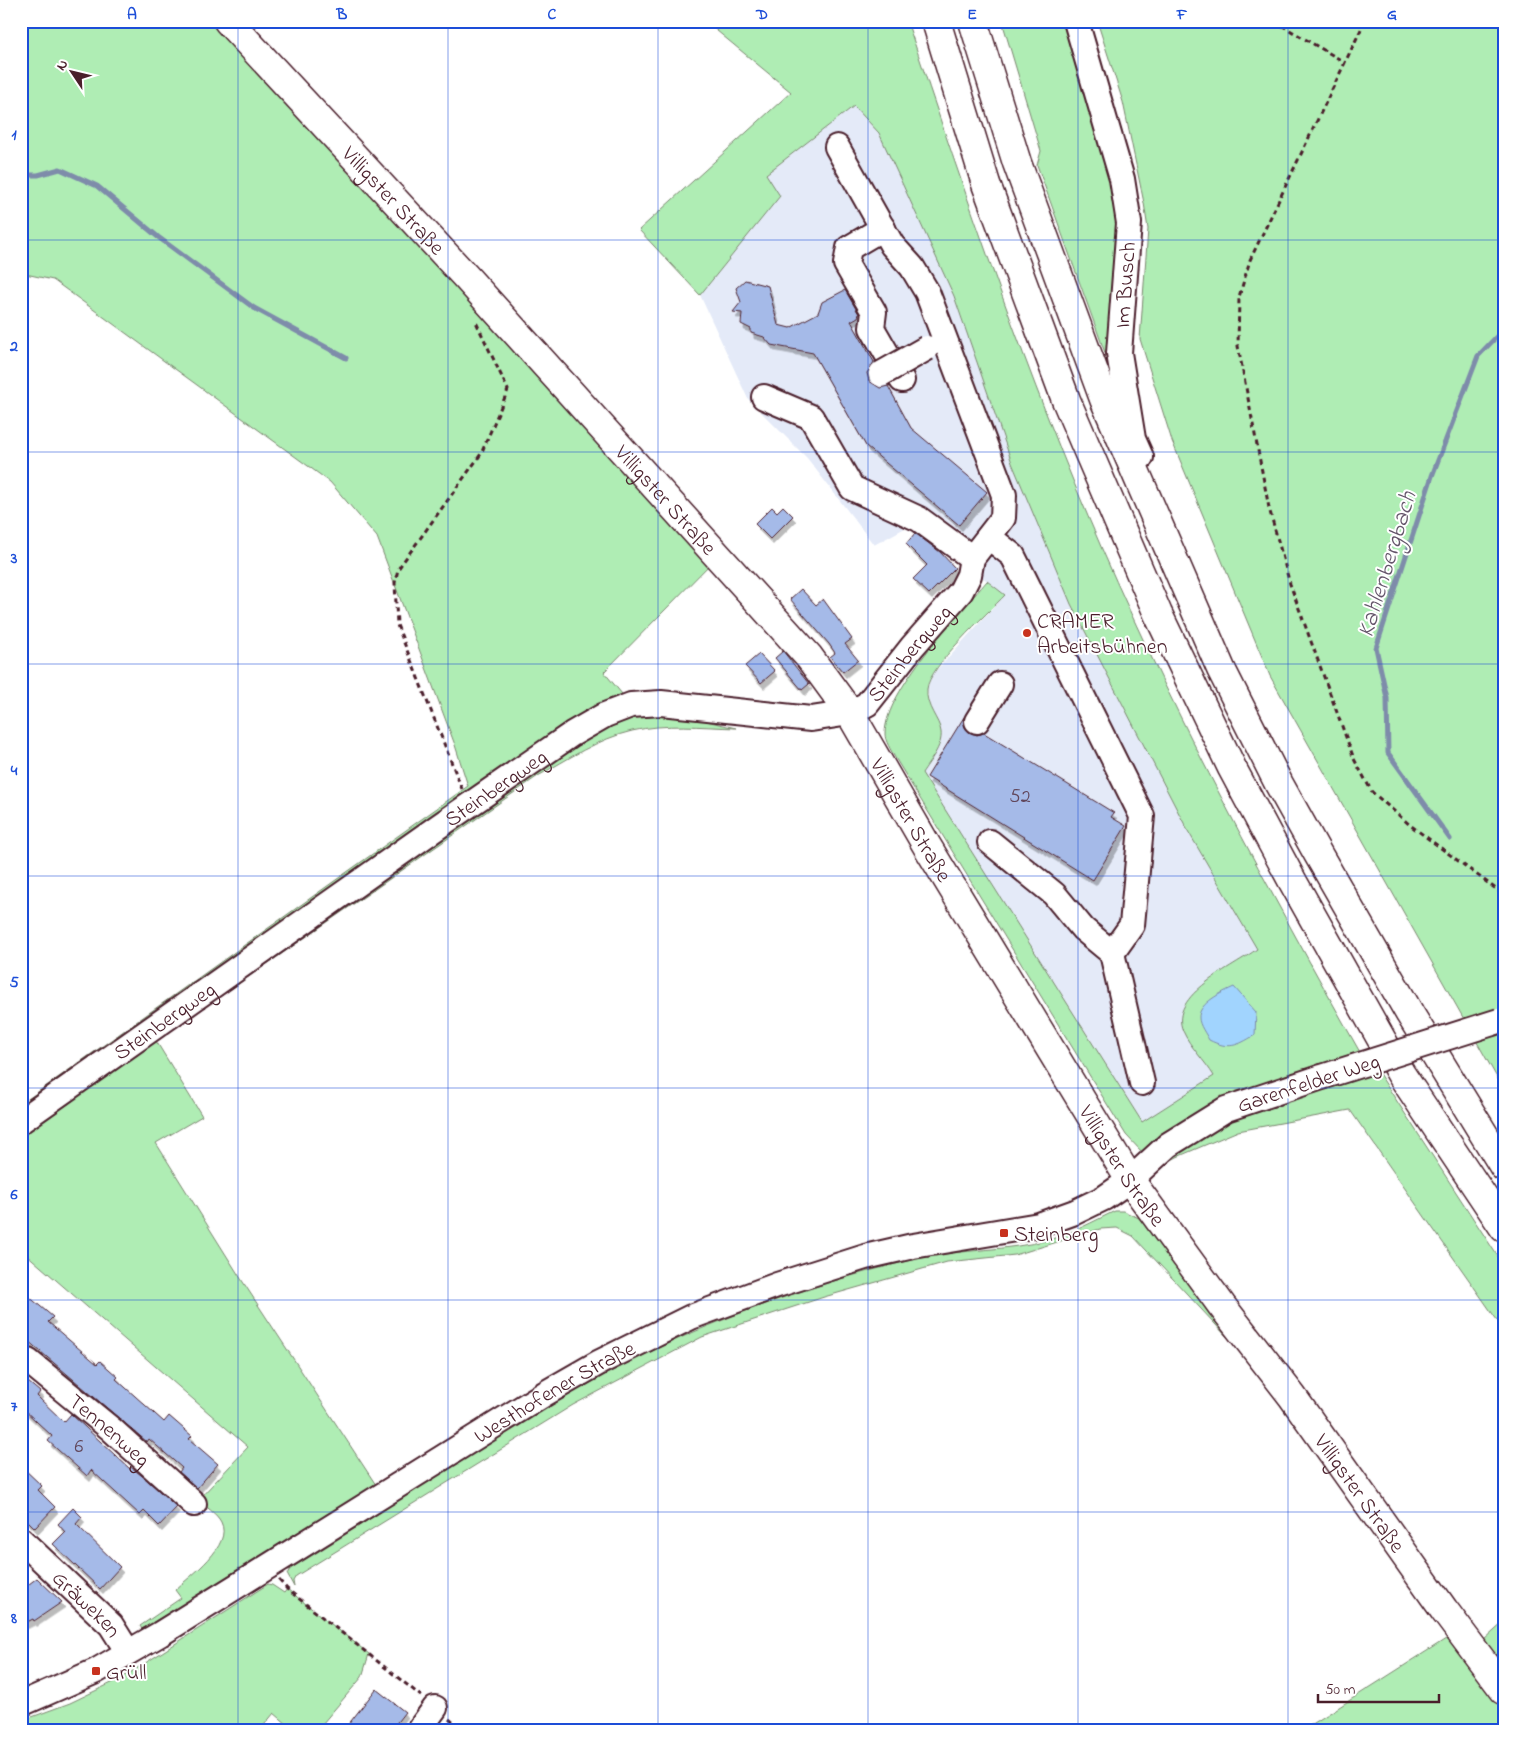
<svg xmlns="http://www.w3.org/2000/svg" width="1525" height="1751" font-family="'Indie Flower',sans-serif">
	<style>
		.built { fill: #e4eaf8 }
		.green { fill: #afedb4; stroke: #7c8670 }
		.water { fill: #a1d4fe; stroke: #7e8caa }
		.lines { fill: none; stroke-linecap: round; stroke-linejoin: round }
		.stream { stroke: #7e8caa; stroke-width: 5 }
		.building { fill: #a5bae8; stroke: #4a1f2b; filter: url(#shadow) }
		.minor-casing { stroke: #4a1f2b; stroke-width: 28 }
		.major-casing { stroke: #4a1f2b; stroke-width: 31 }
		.highway-casing { stroke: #4a1f2b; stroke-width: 31 }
		.path { stroke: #4a1f2b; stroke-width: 3; stroke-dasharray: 5 4; stroke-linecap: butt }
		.minor { stroke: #fff; stroke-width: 24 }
		.major { stroke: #fff; stroke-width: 28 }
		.highway { stroke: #fff; stroke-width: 28 }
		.minor-bridge-casing { stroke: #4a1f2b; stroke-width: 28; stroke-linecap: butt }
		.minor-bridge { stroke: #fff; stroke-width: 24 }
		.grid { fill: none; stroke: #1d4ed8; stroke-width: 1; stroke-opacity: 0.55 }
		.poi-dot { fill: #c8321e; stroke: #fff; stroke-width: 2 }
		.labels { text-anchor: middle; stroke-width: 4; stroke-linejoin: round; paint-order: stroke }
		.number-label { font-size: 20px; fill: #61465a }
		.street-label { font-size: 22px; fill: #4a1f2b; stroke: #fff }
		.poi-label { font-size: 22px; fill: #4a1f2b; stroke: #fff; text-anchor: start }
		.water-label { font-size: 24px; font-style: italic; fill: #64556a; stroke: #fff }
		.neatline { fill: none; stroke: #1d4ed8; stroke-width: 2 }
		.grid-label { font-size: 16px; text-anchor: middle; font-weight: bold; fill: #1d4ed8 }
	</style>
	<defs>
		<filter id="shadow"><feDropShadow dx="3" dy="5.5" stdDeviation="0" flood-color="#0004"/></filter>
	</defs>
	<rect width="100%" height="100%" fill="#fff"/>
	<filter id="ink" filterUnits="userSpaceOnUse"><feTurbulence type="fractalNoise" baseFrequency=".02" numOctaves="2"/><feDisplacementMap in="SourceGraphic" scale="10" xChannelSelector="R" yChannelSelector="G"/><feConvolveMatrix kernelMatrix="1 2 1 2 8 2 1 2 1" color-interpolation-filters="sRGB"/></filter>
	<g filter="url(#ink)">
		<path class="built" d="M854 106 879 133 954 296 1012 463 1071 604 1188 831 1258 949 1220 974 1182 1030 1214 1076 1142 1122 922 773 938 745 941 731 930 711 927 689 932 675 1005 595 914 523 874 545 807 458 748 399 700 295 780 196 765 175Z"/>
		<path class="green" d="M21 21H215L718 556 604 672 631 705 21 1116V1104L468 786 455 745 377 537 330 482 53 280 21 273Z
			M705 21H907C967 199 1027 377 1102 549 1178 723 1268 889 1361 1054 1312 1072 1260 1082 1214 1107 1189 1121 1168 1140 1142 1152L1126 1135 894 756C891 750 885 741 885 734 885 691 959 614 987 581L1005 595C988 613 929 666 927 689 925 707 940 720 941 732 943 746 929 762 922 773L1142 1122 1214 1076C1205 1061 1190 1047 1183 1031 1167 995 1235 966 1257 949L1188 831 1071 604 1012 463 954 296 879 133 854 106 766 174 780 196 700 295 639 230 791 92Z
			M1002 21H1069L1099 122 1120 219 1112 372 1037 165 1041 151Z
			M1097 21H1504V1090L1270 676 1172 441 1140 339 1148 229 1144 203 1123 102Z
			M648 712 685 716 736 728C702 727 665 723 632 731 598 739 568 759 538 776L156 1041 202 1116 156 1143 243 1282 378 1488 142 1629 140 1626 181 1598 175 1590C191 1575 233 1546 221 1522 217 1514 205 1506 198 1500L248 1447 25 1253 21 1255V1128L607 722Z
			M1378 1072 1504 1266V1330L1350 1110 1238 1131 1177 1157 1155 1169 1230 1113Z
			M1115 1211H1123L1139 1218 1198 1298 1242 1353 1133 1236 1117 1228 1100 1229 1015 1255 947 1262 824 1297 702 1337 573 1405 296 1576 293 1581 294 1587 287 1574 290 1569C425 1487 561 1386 708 1326 776 1298 849 1274 921 1258 963 1249 1007 1251 1048 1240 1071 1234 1094 1221 1115 1211Z
			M268 1584 272 1585 284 1593 287 1589 369 1654 362 1677 317 1730H294L274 1713 260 1730H21V1721L70 1703 122 1678Z
			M1504 1622V1670L1484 1640Z
			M1449 1637 1504 1709V1730H1303Z"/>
		<path class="water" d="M1234 987 1256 1012 1255 1035C1237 1046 1229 1050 1209 1040 1206 1034 1199 1025 1199 1018 1198 1003 1223 992 1234 987Z"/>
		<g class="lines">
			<path class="stream" d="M21 175H38L60 169 97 186 158 237 254 308 346 358
				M1450 839 1388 753 1387 698 1376 648 1432 476 1478 356 1504 329"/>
		</g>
		<path class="building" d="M745 280 768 286 778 325 790 328 818 313 822 302 845 290 859 314 858 317 851 321 874 362 867 373 869 381 880 388 888 386 911 428 987 492 959 525 866 446 813 353 771 345 764 337 751 333V329L741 324 742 313 733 312 741 302 736 288Z
			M783 506 793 516 770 539 755 524 772 507 777 512Z
			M915 533 940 552 955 568 929 594 913 579 927 565 906 544Z
			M801 589 816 605 823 599 852 639 845 644 858 660 843 672 830 657 835 653 829 644 790 599Z
			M783 651 809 684 802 690 775 658Z
			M759 654 775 671 761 683 745 666Z
			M964 717 965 727 969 732 977 735 984 733 1114 813 1111 817 1126 826 1093 880 927 777Z
			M21 1290 53 1317 48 1322 97 1364 100 1361 118 1377 116 1379 164 1422 169 1416 192 1436 189 1439 218 1464 197 1488 179 1472 182 1468 149 1439 147 1442 21 1335Z
			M21 1376 40 1392 37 1396 64 1422 71 1414 130 1469 131 1467 146 1479 177 1507 159 1526 144 1511 140 1515 91 1470 87 1476 48 1441 52 1436 21 1407Z
			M21 1466 42 1486 38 1490 55 1507 35 1528 21 1514Z
			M73 1508 82 1517 76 1524 120 1567 100 1589 53 1544 65 1532 58 1524Z
			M37 1578 62 1602 34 1621 33 1619 21 1625V1590Z
			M376 1689 405 1712 391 1730H344Z"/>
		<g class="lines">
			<defs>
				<g id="minor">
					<path d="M1076 21 1122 179 1129 223 1119 353 1133 439 1141 457"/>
					<path d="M883 228 849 248 846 264 874 312 872 328 902 380"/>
					<path d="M764 397 811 417 852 488 919 519 972 558"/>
					<path d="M989 537 1013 556 1142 816 1132 925 1112 953 1142 1083"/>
					<path d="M977 721 1000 684"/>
					<path d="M990 842 1054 894 1083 929 1112 953"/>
					<path id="s1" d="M21 1121 439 826 572 734 605 715 631 705 661 703 811 719 850 713 867 704 912 647 961 591 969 575 972 558 1003 518 1004 495 927 292 912 267 892 245 837 147"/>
					<path id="s2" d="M21 1362 28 1361 111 1429 194 1504"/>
					<path id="s3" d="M21 1540 111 1625 128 1652"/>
					<path id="s4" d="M21 1704 96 1671 160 1634 546 1393 600 1362 691 1317 777 1285 865 1257 913 1246 1039 1225 1075 1212 1104 1198 1130 1180 1168 1145 1226 1109 1322 1077"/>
					<path d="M419 1730 435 1708"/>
				</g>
				<g id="major">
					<path id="s5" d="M228 21 466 277 809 657 850 713 927 846 1130 1180 1222 1306 1292 1396 1444 1610 1504 1690"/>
				</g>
				<path id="highway" d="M936 21 986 184 1066 400 1158 614 1232 768 1293 882 1401 1074 1504 1228
					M973 21 1017 163 1104 399 1221 669 1279 784 1318 854 1410 1014 1504 1167"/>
			</defs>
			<use href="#minor" class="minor-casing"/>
			<use href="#major" class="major-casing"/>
			<use href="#highway" class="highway-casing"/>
			<path class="path" d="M1274 21 1346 63
				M1365 21 1250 260 1239 297 1238 346 1269 508 1290 584 1354 759 1372 792 1410 825 1504 895
				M462 789 397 625 395 583 398 569 481 454 508 390 476 322
				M279 1580 287 1589 421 1696
				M449 1719 462 1730"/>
			<use href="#minor" class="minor"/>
			<use href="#major" class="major"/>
			<use href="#highway" class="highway"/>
			<defs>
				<path id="minor-bridge" d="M881 374 927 348
					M1322 1077 1499 1021"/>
			</defs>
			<use href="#minor-bridge" class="minor-bridge-casing"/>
			<use href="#minor-bridge" class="minor-bridge"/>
		</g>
	</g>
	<path class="grid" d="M238 21V1730M448 21V1730M658 21V1730M868 21V1730M1078 21V1730M1288 21V1730M21 240H1504M21 452H1504M21 664H1504M21 876H1504M21 1088H1504M21 1300H1504M21 1512H1504"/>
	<g class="poi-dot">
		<circle cx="1027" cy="633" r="5"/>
		<rect x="999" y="1228" width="10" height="10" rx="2.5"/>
		<rect x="91" y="1666" width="10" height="10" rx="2.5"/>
	</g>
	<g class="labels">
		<g class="number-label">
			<text x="1020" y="802">52</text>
			<text x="79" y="1452">6</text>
		</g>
		<g class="street-label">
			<text dy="8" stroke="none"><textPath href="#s5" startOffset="244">Villigster Straße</textPath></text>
			<text transform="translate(1124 285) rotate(-86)" y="8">Im Busch</text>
			<text dy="8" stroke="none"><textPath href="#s5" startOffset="649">Villigster Straße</textPath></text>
			<text dy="8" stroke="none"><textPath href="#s1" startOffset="1045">Steinbergweg</textPath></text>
			<text dy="8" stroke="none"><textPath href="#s1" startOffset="580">Steinbergweg</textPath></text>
			<text dy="8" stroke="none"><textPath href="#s5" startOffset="1054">Villigster Straße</textPath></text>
			<text dy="8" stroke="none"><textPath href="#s1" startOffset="175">Steinbergweg</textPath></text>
			<text transform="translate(1308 1082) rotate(-18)" y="8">Garenfelder Weg</text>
			<text dy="8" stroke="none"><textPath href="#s5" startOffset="1459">Villigster Straße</textPath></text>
			<text dy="8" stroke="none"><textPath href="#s4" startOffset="619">Westhofener Straße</textPath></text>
			<text dy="8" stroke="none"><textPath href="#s2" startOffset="114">Tennenweg</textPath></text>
			<text dy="8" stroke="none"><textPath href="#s5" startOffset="1864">Villigster Straße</textPath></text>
			<text dy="8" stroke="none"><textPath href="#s3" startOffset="92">Gräweken</textPath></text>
		</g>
		<g class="poi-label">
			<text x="1037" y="628">CRAMER<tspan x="1037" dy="25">Arbeitsbühnen</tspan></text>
			<text x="1014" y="1241">Steinberg</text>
			<text x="106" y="1679">Grüll</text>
		</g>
		<g class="water-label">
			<text transform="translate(1386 564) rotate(-73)" y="8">Kahlenbergbach</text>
		</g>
	</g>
	<rect width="1525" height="1751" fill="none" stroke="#fff" stroke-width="55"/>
	<g transform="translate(72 72) rotate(305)" stroke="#ffffff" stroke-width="4" paint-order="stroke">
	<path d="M0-4L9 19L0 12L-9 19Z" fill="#4a1f2b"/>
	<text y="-8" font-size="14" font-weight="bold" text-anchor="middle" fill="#4a1f2b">N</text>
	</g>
	<path d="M1318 1694v8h121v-8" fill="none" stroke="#4a1f2b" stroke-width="2.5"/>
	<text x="1325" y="1694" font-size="15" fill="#4a1f2b" stroke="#ffffff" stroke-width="4" paint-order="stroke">50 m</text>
	<rect x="28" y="28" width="1470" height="1696" class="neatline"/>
	<g class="grid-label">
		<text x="132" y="19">A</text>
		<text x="342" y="19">B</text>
		<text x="552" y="19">C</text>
		<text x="762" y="19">D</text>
		<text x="972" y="19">E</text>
		<text x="1182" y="19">F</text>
		<text x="1392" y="19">G</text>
		<text x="14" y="139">1</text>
		<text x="14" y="351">2</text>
		<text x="14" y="563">3</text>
		<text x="14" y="775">4</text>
		<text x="14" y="987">5</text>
		<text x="14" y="1199">6</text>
		<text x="14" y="1411">7</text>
		<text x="14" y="1623">8</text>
	</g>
</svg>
